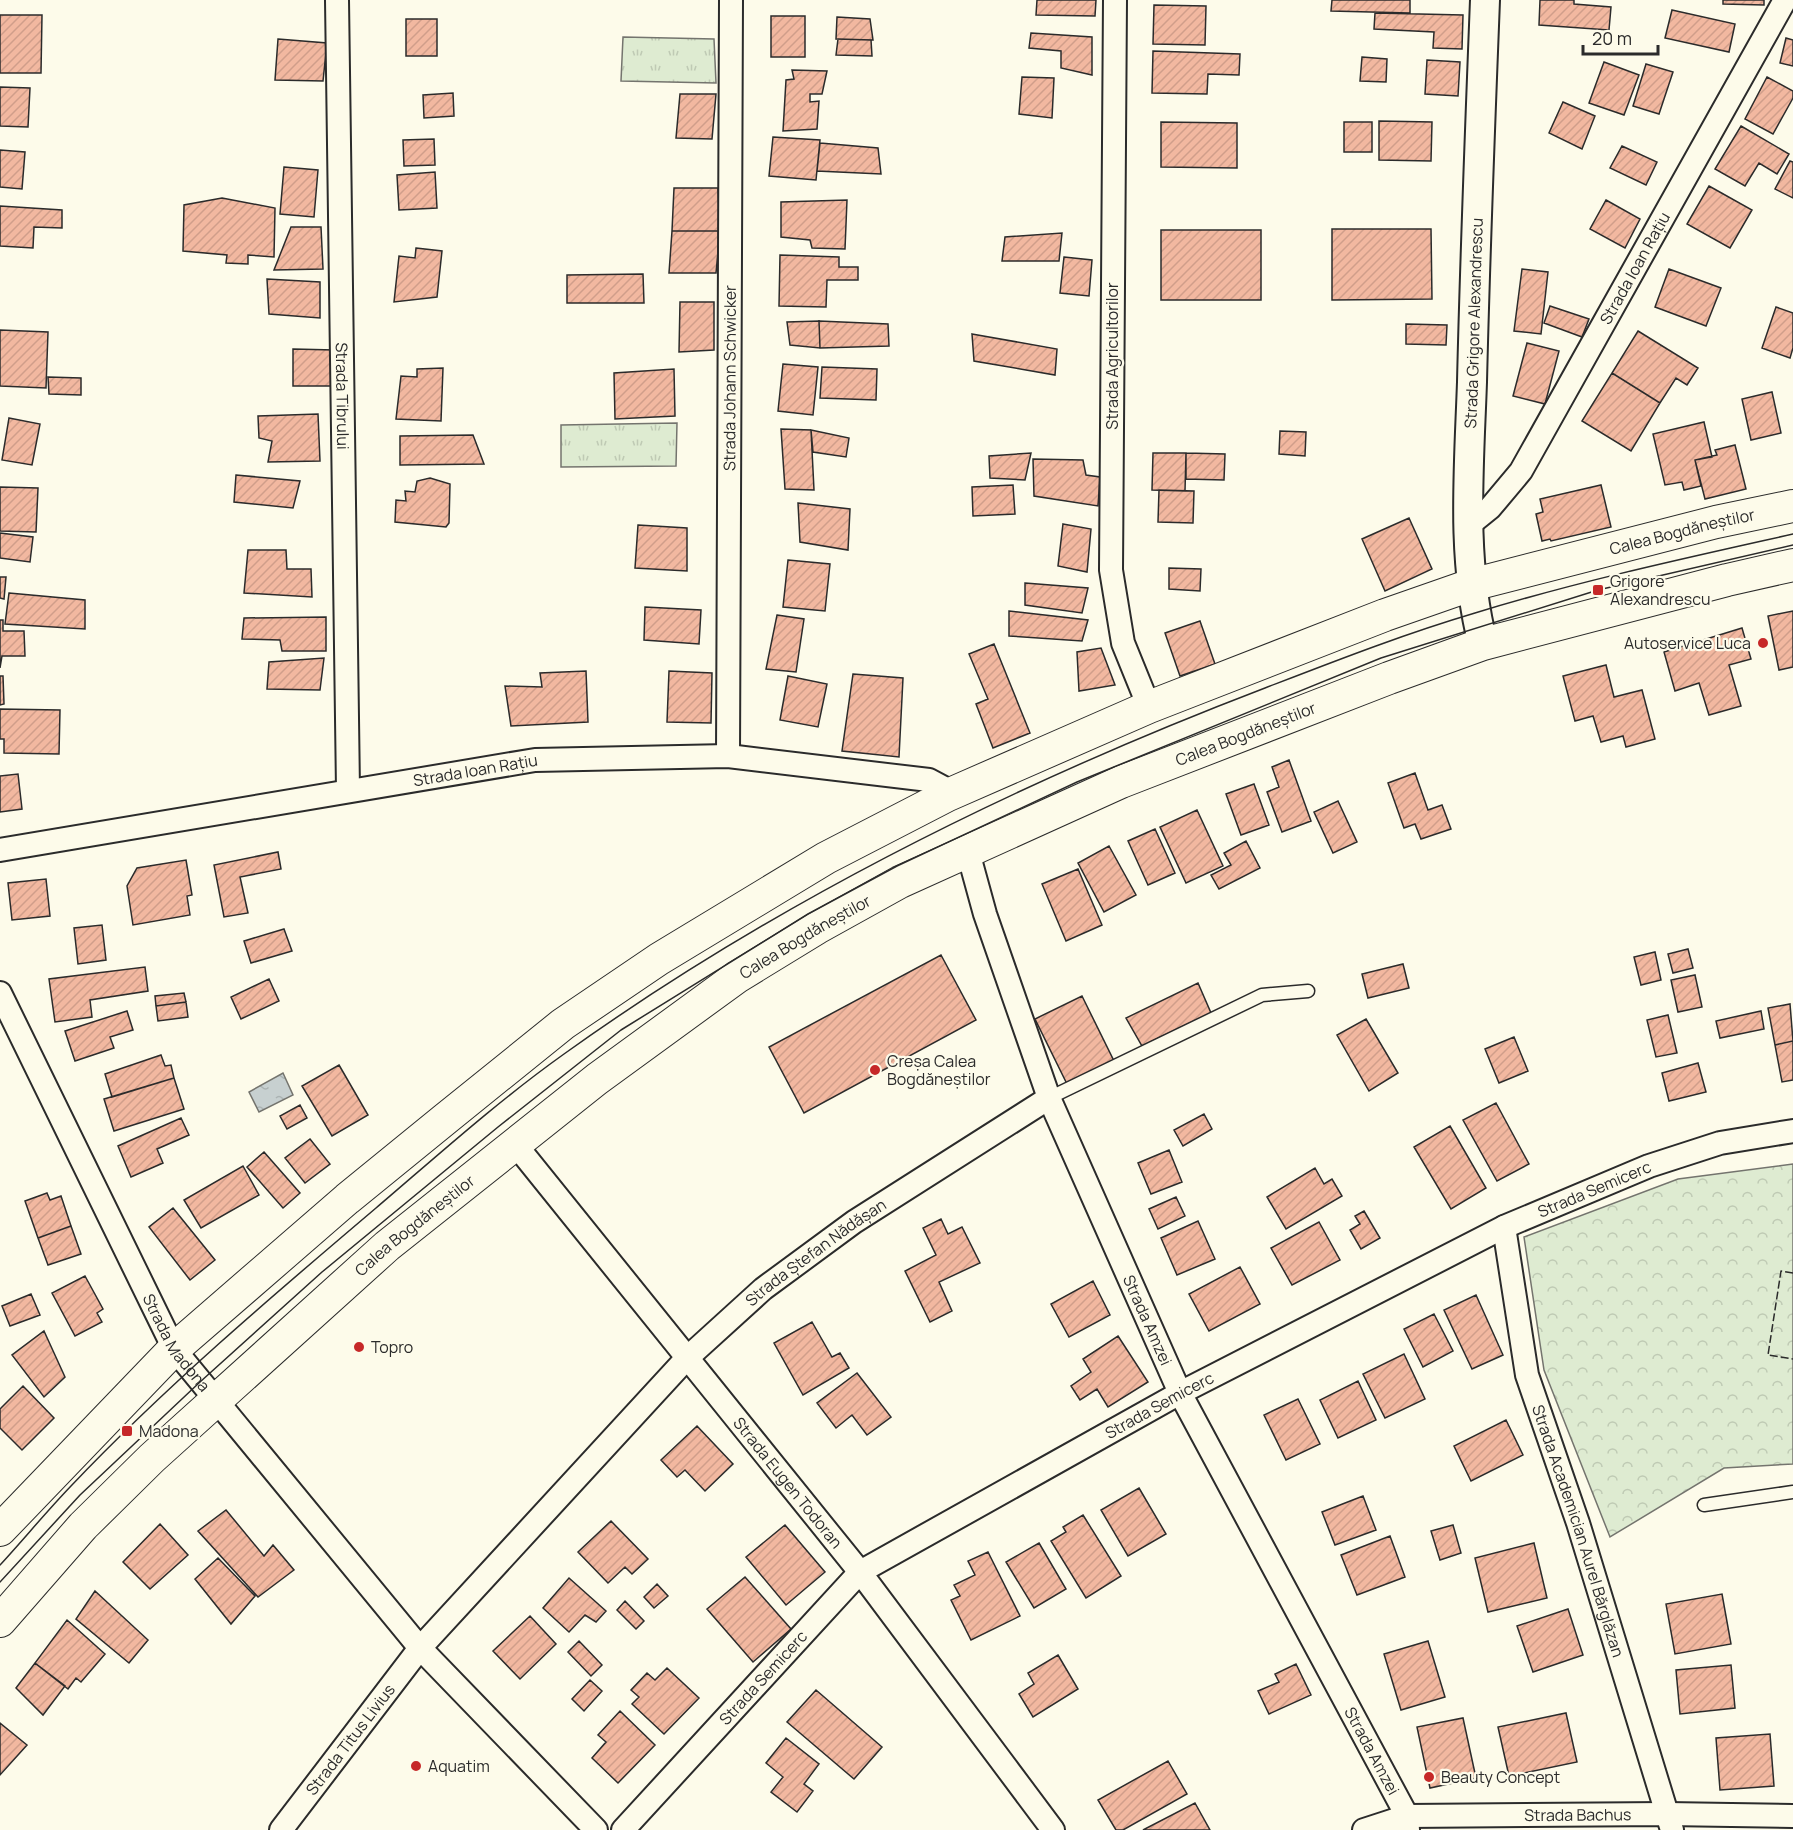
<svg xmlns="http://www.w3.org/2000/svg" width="1793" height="1830" font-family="Manrope,sans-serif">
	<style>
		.grass { fill: url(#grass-tufts); stroke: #74746e; stroke-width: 1.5 }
		.park { fill: url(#park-crowns); stroke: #74746e; stroke-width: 1.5 }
		.water { fill: url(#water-ripples); stroke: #74746e; stroke-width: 1.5 }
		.building { fill: url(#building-hatch); stroke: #2b2b2b; stroke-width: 1.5 }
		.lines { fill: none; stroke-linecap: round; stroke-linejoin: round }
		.service-casing { stroke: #2b2b2b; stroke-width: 15 }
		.minor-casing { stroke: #2b2b2b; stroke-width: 26 }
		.tertiary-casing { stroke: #2b2b2b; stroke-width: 32 }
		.secondary-casing { stroke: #2b2b2b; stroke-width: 34 }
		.service { stroke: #fdfbea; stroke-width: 12 }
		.minor { stroke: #fdfbea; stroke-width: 22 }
		.tertiary { stroke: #fdfbea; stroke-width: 28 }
		.secondary { stroke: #fdfbea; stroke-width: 32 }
		.tram { stroke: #2b2b2b; stroke-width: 1.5 }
		.fence { stroke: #2b2b2b; stroke-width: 1.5; stroke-dasharray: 8 3; stroke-linecap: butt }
		.poi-dot { fill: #c62828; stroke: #fdfbea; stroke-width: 2 }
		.labels { text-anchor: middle; stroke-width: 4.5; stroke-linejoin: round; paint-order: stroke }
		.street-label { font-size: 16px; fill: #2b2b2b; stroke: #fdfbea }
		.poi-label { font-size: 16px; fill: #2b2b2b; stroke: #fdfbea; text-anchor: start }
	</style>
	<defs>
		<pattern id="grass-tufts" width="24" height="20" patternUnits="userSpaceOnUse" patternTransform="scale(1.5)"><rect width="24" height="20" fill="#deebd1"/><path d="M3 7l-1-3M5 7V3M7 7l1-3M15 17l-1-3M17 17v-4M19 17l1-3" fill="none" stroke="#bfcab4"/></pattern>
		<pattern id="park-crowns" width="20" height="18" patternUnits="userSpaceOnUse" patternTransform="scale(1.5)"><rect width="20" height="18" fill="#deebd1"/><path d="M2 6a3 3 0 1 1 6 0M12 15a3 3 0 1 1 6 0" fill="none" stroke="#bfcab4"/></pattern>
		<pattern id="water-ripples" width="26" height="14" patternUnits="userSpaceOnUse" patternTransform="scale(1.5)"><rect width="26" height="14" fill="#c7d0d0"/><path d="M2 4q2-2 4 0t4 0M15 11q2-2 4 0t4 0" fill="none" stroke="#abb3b3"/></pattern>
		<pattern id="building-hatch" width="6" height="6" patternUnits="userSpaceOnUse" patternTransform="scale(1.5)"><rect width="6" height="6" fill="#f2b8a0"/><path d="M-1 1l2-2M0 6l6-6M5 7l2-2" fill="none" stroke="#d09e8a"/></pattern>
	</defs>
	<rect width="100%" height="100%" fill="#fdfbea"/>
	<path class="grass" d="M623 37 714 39 716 83 621 81Z
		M677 423 676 466 561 467V425Z"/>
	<path class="park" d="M1793 1164V1464L1724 1468 1610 1537 1544 1370 1524 1237 1678 1179Z"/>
	<path class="water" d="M283 1073 293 1095 259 1112 249 1092Z"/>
	<path class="building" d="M1037 0H1096L1095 16 1036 15Z
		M1332 0H1410V13L1331 11Z
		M1540 0H1574V4L1611 7 1609 30 1539 25Z
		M1723 0H1764V5L1723 4Z
		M1154 5 1206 6 1205 45 1153 44Z
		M1672 10 1735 24 1729 52 1665 38Z
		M1375 13 1463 15 1462 49 1433 48 1434 32 1374 29Z
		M0 15H42L41 73H0Z
		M771 16H805V57H771Z
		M837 17 870 19 873 40 836 39Z
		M406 19H437V56H406Z
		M1031 33 1092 37V75L1061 68V51L1029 48Z
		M1786 38 1793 40V66L1780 63Z
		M278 39 327 43 323 81 275 80Z
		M838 39 871 40 872 56 836 55Z
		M1153 51 1240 54 1239 75 1208 74 1207 94 1152 93Z
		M1362 57 1387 59 1386 82 1360 81Z
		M1427 60 1460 62 1458 96 1425 94Z
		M1604 62 1639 75 1624 115 1589 103Z
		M1646 64 1673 72 1659 114 1633 106Z
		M792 70 827 71 822 94H810V102L819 101 817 129 783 131 786 80 794 79Z
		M1022 77 1054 78 1052 118 1019 114Z
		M1767 77 1793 91V98L1773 134 1745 119Z
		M0 87 30 88 28 127 0 126Z
		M453 93 454 116 424 118 423 95Z
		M680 94H716L712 139 676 138Z
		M1563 102 1595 116 1582 149 1549 133Z
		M1379 121 1432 122 1431 161 1379 160Z
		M1161 122 1237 123V168L1161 167Z
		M1344 122H1372V152H1344Z
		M1741 126 1789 154 1777 174 1759 163 1745 186 1715 169Z
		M773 137 820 140 816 180 769 176Z
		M434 139 435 165 404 166 403 140Z
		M820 143 878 148 881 174 817 171Z
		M1622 146 1657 162 1646 185 1610 168Z
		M0 150 25 152 22 189 0 187Z
		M1790 161 1793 162V198L1775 189Z
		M284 167 318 170 314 217 280 214Z
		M435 172 437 208 399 210 397 175Z
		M1709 186 1752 210 1730 248 1687 224Z
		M674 188H718L720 231H672Z
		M222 198 275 208 274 257 248 255V264L226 263 227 255 183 251 184 205Z
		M847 200 845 249 812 248 810 240 781 237V202Z
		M1606 200 1640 219 1625 248 1590 229Z
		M0 206 62 210V228L34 227 33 248 0 246Z
		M291 227H321L323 269 274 270Z
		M1332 229H1431L1432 299 1332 300Z
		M1161 230H1261V300H1161Z
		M672 231H720L716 273H669Z
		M1062 233 1059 261H1002L1005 237Z
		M416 248 442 251 437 297 394 302 399 256 415 258Z
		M780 255 839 257V267H858V280H827L826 307 779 306Z
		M1064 257 1092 260 1089 296 1060 293Z
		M1522 269 1548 272 1541 334 1514 331Z
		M1669 269 1721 288 1706 326 1655 307Z
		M643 274 644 303H567V275Z
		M267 279 320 282V318L269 314Z
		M680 302H714V350L679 352Z
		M1550 306 1589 319 1582 337 1544 323Z
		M1776 307 1793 313V348L1790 358 1762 348Z
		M819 321 820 348 790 345 787 322Z
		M819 321 888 324 889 346 820 348Z
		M1406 324 1447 325 1446 345 1406 344Z
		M0 330 48 332 46 388 0 386Z
		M1638 331 1698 368 1687 385 1676 378 1660 403 1612 373Z
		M972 334 1057 349 1055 375 974 361Z
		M1527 343 1559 351 1545 404 1513 396Z
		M293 349 334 350 337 386H293Z
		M783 364 818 367 813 415 778 411Z
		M822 367 877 369 876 400 820 398Z
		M443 368 441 421 396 419 401 376 417 377V369Z
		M674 369 675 416 615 419 614 373Z
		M1612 373 1660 403 1631 451 1582 421Z
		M48 377 81 378V395L49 394Z
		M1772 392 1781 433 1751 440 1742 399Z
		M318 414 320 461 268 462 272 441 259 438 258 416Z
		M9 418 40 424 32 465 2 460Z
		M1704 422 1712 457 1695 460 1701 486 1684 490 1682 482 1665 485 1653 434Z
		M781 429 811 430 814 490 785 489Z
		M811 430 849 438 846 457 813 452Z
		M1280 431 1306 432 1305 456 1279 454Z
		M473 435 484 464 400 465V436Z
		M1735 445 1746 489 1705 499 1695 460 1717 455 1715 450Z
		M1031 453 1025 480 990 478 989 456Z
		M1153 453H1186L1185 491 1152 490Z
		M1186 453 1225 454 1224 480 1186 479Z
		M1033 459 1083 460 1086 475 1100 477 1098 506 1034 496Z
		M236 475 300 481 293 508 234 502Z
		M430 478 450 484 449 523 446 527 395 522 396 500 406 501 405 491 415 492 417 481Z
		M1013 485 1015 514 973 516 972 487Z
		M1601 485 1611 527 1551 541 1550 539 1542 541 1536 514 1543 512 1540 499Z
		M0 487 38 488 36 532 0 531Z
		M1159 490 1194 491 1193 523 1158 522Z
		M798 503 850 509 848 550 800 542Z
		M1409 518 1432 569 1385 591 1362 539Z
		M1063 524 1091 529 1087 572 1058 566Z
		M638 525 687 528V571L635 568Z
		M0 533 33 537 30 562 0 558Z
		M248 550H286L287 569H311L312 597 244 593Z
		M788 560 830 564 825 611 783 607Z
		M1169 568 1201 569 1200 591 1169 589Z
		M0 577H6L4 599 0 598Z
		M1025 583 1088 588 1082 613 1025 605Z
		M9 593 85 600V629L5 624Z
		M645 607 701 610 699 644 644 640Z
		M1009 611 1088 620 1082 641 1009 636Z
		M1793 611V667L1779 670 1768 616Z
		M777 615 804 619 796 672 766 669Z
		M326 617V651H282L280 640 242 639 244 618Z
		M0 620H3V631H24L25 656H2L0 668Z
		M1200 621 1215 664 1180 676 1165 633Z
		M1742 628 1751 659 1729 665 1741 706 1709 715 1699 683 1675 691 1664 652Z
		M994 644 1030 733 993 748 976 704 988 699 969 654Z
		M1101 648 1115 685 1079 691 1077 652Z
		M324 658 320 690 267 689 269 662Z
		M1606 665 1614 697 1642 690 1655 739 1626 747 1623 736 1601 742 1593 716 1575 721 1563 676Z
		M586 671 588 722 511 726 505 686 542 687 540 673Z
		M669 671 712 673 711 723 667 722Z
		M853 674 903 678 899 757 842 751Z
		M0 676H3L4 704 0 705Z
		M788 676 827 684 818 727 780 720Z
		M0 709 60 710 59 754 4 753V739H0Z
		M1289 760 1311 821 1282 832 1267 792 1279 787 1272 767Z
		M1415 773 1428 810 1442 805 1451 829 1421 839 1415 824 1404 828 1388 783Z
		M18 774 22 809 0 812V776Z
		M1254 784 1269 825 1241 835 1226 794Z
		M1338 801 1357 842 1333 853 1314 812Z
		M1197 810 1223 866 1186 883 1160 827Z
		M1155 829 1175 873 1148 885 1128 841Z
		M1246 841 1260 868 1219 889 1211 875 1231 865 1224 853Z
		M1109 846 1136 895 1104 912 1078 863Z
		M278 852 281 869 240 877 248 913 224 917 214 865Z
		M186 860 192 895 187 896 190 915 133 925 127 886 137 868Z
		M1078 869 1102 925 1066 941 1042 884Z
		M46 879 50 916 12 920 8 883Z
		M102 925 106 960 78 964 74 928Z
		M284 929 292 951 251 963 244 941Z
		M1688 949 1693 968 1673 973 1668 954Z
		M1655 952 1661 980 1641 985 1634 957Z
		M941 955 976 1020 804 1113 769 1047Z
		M1403 964 1409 988 1368 998 1362 974Z
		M145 967 148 991 90 1000 92 1017 55 1022 49 979Z
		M1695 975 1702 1007 1678 1012 1671 980Z
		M269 979 279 1001 241 1019 231 997Z
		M1198 983 1211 1013 1142 1046 1126 1018Z
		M184 993 186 1002 156 1006 155 996Z
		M1082 996 1114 1061 1067 1084 1035 1019Z
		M186 1002 188 1017 158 1021 156 1006Z
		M1790 1004 1793 1041 1775 1045 1768 1008Z
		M127 1011 133 1030 110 1037 114 1048 75 1061 65 1031Z
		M1761 1011 1764 1029 1720 1038 1716 1021Z
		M1668 1015 1677 1053 1656 1057 1647 1020Z
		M1366 1019 1398 1073 1369 1091 1337 1035Z
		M1514 1037 1528 1071 1499 1083 1485 1049Z
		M1793 1041V1080L1782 1082 1775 1045Z
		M161 1055 165 1066 171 1065 174 1078 112 1097 105 1074Z
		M1698 1063 1706 1092 1669 1101 1662 1073Z
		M339 1065 368 1115 332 1136 302 1086Z
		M174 1078 184 1109 114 1131 104 1099Z
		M1496 1103 1529 1164 1497 1181 1463 1120Z
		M300 1105 307 1118 287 1129 280 1116Z
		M1204 1114 1212 1129 1183 1146 1174 1130Z
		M181 1118 189 1135 157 1149 163 1163 131 1177 118 1146Z
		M1450 1126 1486 1188 1451 1209 1414 1147Z
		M310 1139 330 1164 305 1183 285 1158Z
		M1169 1150 1182 1182 1151 1194 1138 1163Z
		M264 1152 300 1193 283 1208 247 1167Z
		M243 1166 259 1195 201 1228 184 1200Z
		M1315 1168 1324 1184 1332 1179 1342 1196 1286 1229 1267 1197Z
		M47 1193 50 1200 61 1196 71 1226 38 1238 25 1201Z
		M1176 1197 1185 1216 1158 1229 1149 1209Z
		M173 1208 215 1260 190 1280 149 1227Z
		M1364 1211 1380 1238 1361 1249 1350 1230 1360 1224 1355 1216Z
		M941 1219 948 1234 962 1227 980 1263 939 1282 952 1311 930 1322 905 1271 936 1255 923 1228Z
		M1198 1221 1215 1259 1177 1275 1161 1238Z
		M1319 1222 1340 1260 1292 1285 1271 1248Z
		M71 1226 81 1254 48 1265 38 1238Z
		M1240 1267 1260 1304 1209 1331 1189 1294Z
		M85 1276 103 1309 97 1313 102 1322 75 1336 52 1293Z
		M1093 1281 1110 1315 1069 1337 1051 1304Z
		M31 1294 40 1315 10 1326 2 1306Z
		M1476 1295 1503 1355 1472 1369 1444 1310Z
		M1434 1314 1453 1351 1423 1367 1404 1329Z
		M812 1322 832 1357 840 1353 849 1368 803 1395 774 1343Z
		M44 1331 65 1377 44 1397 12 1355Z
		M1118 1336 1148 1382 1108 1407 1097 1389 1080 1400 1071 1386 1091 1372 1083 1359Z
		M1404 1354 1425 1399 1385 1418 1363 1374Z
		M857 1373 891 1417 867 1435 852 1415 836 1428 817 1403Z
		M1358 1381 1376 1420 1338 1438 1320 1400Z
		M23 1386 54 1418 22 1450 0 1428V1409Z
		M1298 1399 1320 1444 1286 1460 1264 1415Z
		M1506 1420 1523 1455 1471 1481 1454 1446Z
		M697 1426 733 1464 705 1491 685 1470 677 1477 661 1460Z
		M1139 1488 1166 1534 1128 1556 1101 1510Z
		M1363 1496 1376 1530 1335 1545 1322 1512Z
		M226 1510 264 1556 273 1545 294 1570 258 1597 198 1531Z
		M1083 1515 1121 1576 1086 1598 1051 1541 1066 1532 1063 1527Z
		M611 1521 648 1559 632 1574 625 1567 608 1583 578 1552Z
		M160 1524 188 1555 150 1589 123 1562Z
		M785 1525 825 1572 786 1605 746 1557Z
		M1453 1525 1461 1553 1440 1560 1431 1531Z
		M1390 1536 1405 1577 1357 1595 1341 1555Z
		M1039 1543 1066 1589 1034 1608 1006 1562Z
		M1534 1543 1547 1598 1488 1612 1475 1558Z
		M988 1552 1020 1616 971 1640 951 1600 960 1596 954 1585 975 1575 968 1561Z
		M218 1558 255 1596 231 1624 195 1579Z
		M745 1577 791 1629 753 1662 707 1609Z
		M569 1578 606 1611 596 1622 585 1615 569 1632 543 1608Z
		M657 1584 668 1596 654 1608 644 1597Z
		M95 1591 148 1640 129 1663 76 1619Z
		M1722 1594 1731 1644 1675 1654 1666 1604Z
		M625 1601 644 1621 636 1629 617 1610Z
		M1568 1609 1583 1655 1533 1672 1517 1626Z
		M530 1616 556 1644 520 1679 493 1651Z
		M67 1620 105 1654 81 1682 76 1678 68 1689 35 1663Z
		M579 1641 602 1665 591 1676 568 1652Z
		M1428 1641 1445 1697 1401 1710 1384 1654Z
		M1058 1655 1078 1689 1033 1717 1019 1694 1034 1684 1028 1673Z
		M35 1663 65 1686 43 1715 16 1688Z
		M1296 1664 1311 1695 1269 1714 1258 1691 1279 1682 1275 1674Z
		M1731 1665 1735 1708 1680 1714 1676 1670Z
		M667 1668 699 1698 664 1734 632 1704 639 1697 631 1690 647 1673 655 1680Z
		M590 1680 602 1691 584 1711 572 1699Z
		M816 1690 882 1747 854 1779 787 1722Z
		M620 1711 655 1745 618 1783 592 1758 606 1742 598 1735Z
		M1566 1713 1577 1762 1509 1776 1498 1727Z
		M1463 1718 1476 1778 1430 1788 1417 1727Z
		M0 1723 27 1745 0 1775Z
		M1770 1734 1774 1786 1720 1790 1716 1738Z
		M786 1738 819 1764 804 1784 813 1791 797 1812 771 1792 783 1777 766 1763Z
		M1168 1761 1187 1794 1123 1830H1116L1098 1800Z
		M1195 1803 1210 1830H1143Z"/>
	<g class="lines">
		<defs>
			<path id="service" d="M1049 1098 1262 995 1308 991
				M1704 1505 1793 1492"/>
			<g id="minor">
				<path id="s1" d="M337 0 348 790"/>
				<path d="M1115 0 1111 570 1123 643 1149 707"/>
				<path id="s2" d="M1469 525 1490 508 1521 471 1785 0"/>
				<path id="s3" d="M728 756 731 0"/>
				<path id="s4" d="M0 850 535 760 728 756 929 780 944 788 948 795"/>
				<path id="s5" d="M968 852 985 914 1049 1098 1180 1393 1407 1816 1408 1830"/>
				<path id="s6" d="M0 993 174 1349 420 1648 596 1830"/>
				<path id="s7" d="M515 1144 860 1572 1053 1830"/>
				<path id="s8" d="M1504 1227 1527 1375 1578 1523 1672 1830"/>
				<path id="s9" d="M281 1830 420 1648 686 1359 763 1289 854 1222 1049 1098"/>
				<path id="s10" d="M623 1830 860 1572 1180 1393 1504 1227 1649 1166 1720 1143 1793 1131"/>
				<path id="s11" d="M1364 1830 1407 1816 1667 1814 1793 1816"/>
			</g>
			<g id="tertiary">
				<path id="s12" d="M1483 644C1461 559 1469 469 1472 382 1475 254 1480 127 1485 0"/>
			</g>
			<g id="secondary">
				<path id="s13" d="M0 1530 174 1349 347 1199 444 1120 563 1024 659 959 826 858 948 795 1149 707 1385 615 1471 585 1716 522 1793 506"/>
				<path id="s14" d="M0 1621 83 1526 152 1458 387 1246 597 1079 737 977 817 928 900 882 1121 782 1389 678 1483 644 1727 580 1793 565"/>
			</g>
		</defs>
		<use href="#service" class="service-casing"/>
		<use href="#minor" class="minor-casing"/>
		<use href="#tertiary" class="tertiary-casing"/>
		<use href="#secondary" class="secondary-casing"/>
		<use href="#service" class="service"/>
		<use href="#minor" class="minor"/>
		<use href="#tertiary" class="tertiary"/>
		<use href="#secondary" class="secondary"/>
		<path class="tram" d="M0 1565C24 1539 46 1512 71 1486 165 1387 271 1297 376 1208 437 1156 498 1101 564 1054 779 900 1019 782 1265 688 1335 661 1404 634 1475 613 1579 581 1686 558 1793 534
			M0 1582 80 1495 200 1382 322 1272 498 1127 621 1030 808 914 897 866 1077 782 1381 658 1598 590 1793 545"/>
		<path class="fence" d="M1793 1273 1781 1271 1768 1355 1793 1359"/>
	</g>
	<g class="poi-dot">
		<rect x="1592" y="584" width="12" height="12" rx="3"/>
		<circle cx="1763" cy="643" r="6"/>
		<circle cx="875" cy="1070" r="6"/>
		<circle cx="359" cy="1347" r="6"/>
		<rect x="121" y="1425" width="12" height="12" rx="3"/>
		<circle cx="416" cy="1766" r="6"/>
		<circle cx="1429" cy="1777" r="6"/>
	</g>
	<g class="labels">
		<g class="street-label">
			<text dy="6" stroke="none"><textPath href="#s2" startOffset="308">Strada Ioan Rațiu</textPath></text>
			<text dy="6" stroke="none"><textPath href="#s12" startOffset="322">Strada Grigore Alexandrescu</textPath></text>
			<text transform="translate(1112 356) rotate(-90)" y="6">Strada Agricultorilor</text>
			<text dy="6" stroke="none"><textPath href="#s3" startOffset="378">Strada Johann Schwicker</textPath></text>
			<text dy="6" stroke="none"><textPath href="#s1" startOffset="396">Strada Tibrului</textPath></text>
			<text dy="6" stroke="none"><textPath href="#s13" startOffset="1988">Calea Bogdăneștilor</textPath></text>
			<text dy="6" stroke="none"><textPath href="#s14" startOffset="1546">Calea Bogdăneștilor</textPath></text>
			<text dy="6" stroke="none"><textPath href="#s4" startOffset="482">Strada Ioan Rațiu</textPath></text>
			<text dy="6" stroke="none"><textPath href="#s14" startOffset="1060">Calea Bogdăneștilor</textPath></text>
			<text dy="6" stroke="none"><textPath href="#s10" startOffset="1179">Strada Semicerc</textPath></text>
			<text dy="6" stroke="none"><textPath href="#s14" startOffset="574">Calea Bogdăneștilor</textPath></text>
			<text dy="6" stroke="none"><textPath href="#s9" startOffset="790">Strada Ștefan Nădășan</textPath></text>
			<text dy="6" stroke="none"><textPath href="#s5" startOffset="502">Strada Amzei</textPath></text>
			<text dy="6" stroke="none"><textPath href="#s6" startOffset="392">Strada Madona</textPath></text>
			<text dy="6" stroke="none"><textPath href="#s10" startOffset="693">Strada Semicerc</textPath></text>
			<text dy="6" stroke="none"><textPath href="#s7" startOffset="435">Strada Eugen Todoran</textPath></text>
			<text dy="6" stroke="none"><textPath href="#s8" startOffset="314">Strada Academician Aurel Bărglăzan</textPath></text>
			<text dy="6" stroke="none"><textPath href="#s10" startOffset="207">Strada Semicerc</textPath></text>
			<text dy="6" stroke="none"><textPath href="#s9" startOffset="114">Strada Titus Livius</textPath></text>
			<text dy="6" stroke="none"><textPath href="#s5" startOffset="988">Strada Amzei</textPath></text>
			<text dy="6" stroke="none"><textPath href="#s11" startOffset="216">Strada Bachus</textPath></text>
		</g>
		<g class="poi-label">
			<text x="1610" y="587">Grigore<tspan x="1610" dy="18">Alexandrescu</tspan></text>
			<text x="1751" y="649" text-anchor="end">Autoservice Luca</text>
			<text x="887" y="1067">Creșa Calea<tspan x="887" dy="18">Bogdăneștilor</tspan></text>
			<text x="371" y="1353">Topro</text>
			<text x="139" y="1437">Madona</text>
			<text x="428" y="1772">Aquatim</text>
			<text x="1441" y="1783">Beauty Concept</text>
		</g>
	</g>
	<path d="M1583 45v9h75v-9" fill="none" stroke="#2b2b2b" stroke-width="3"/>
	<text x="1592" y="45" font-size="18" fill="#2b2b2b" stroke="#fdfbea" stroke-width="4.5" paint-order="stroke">20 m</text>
</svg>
